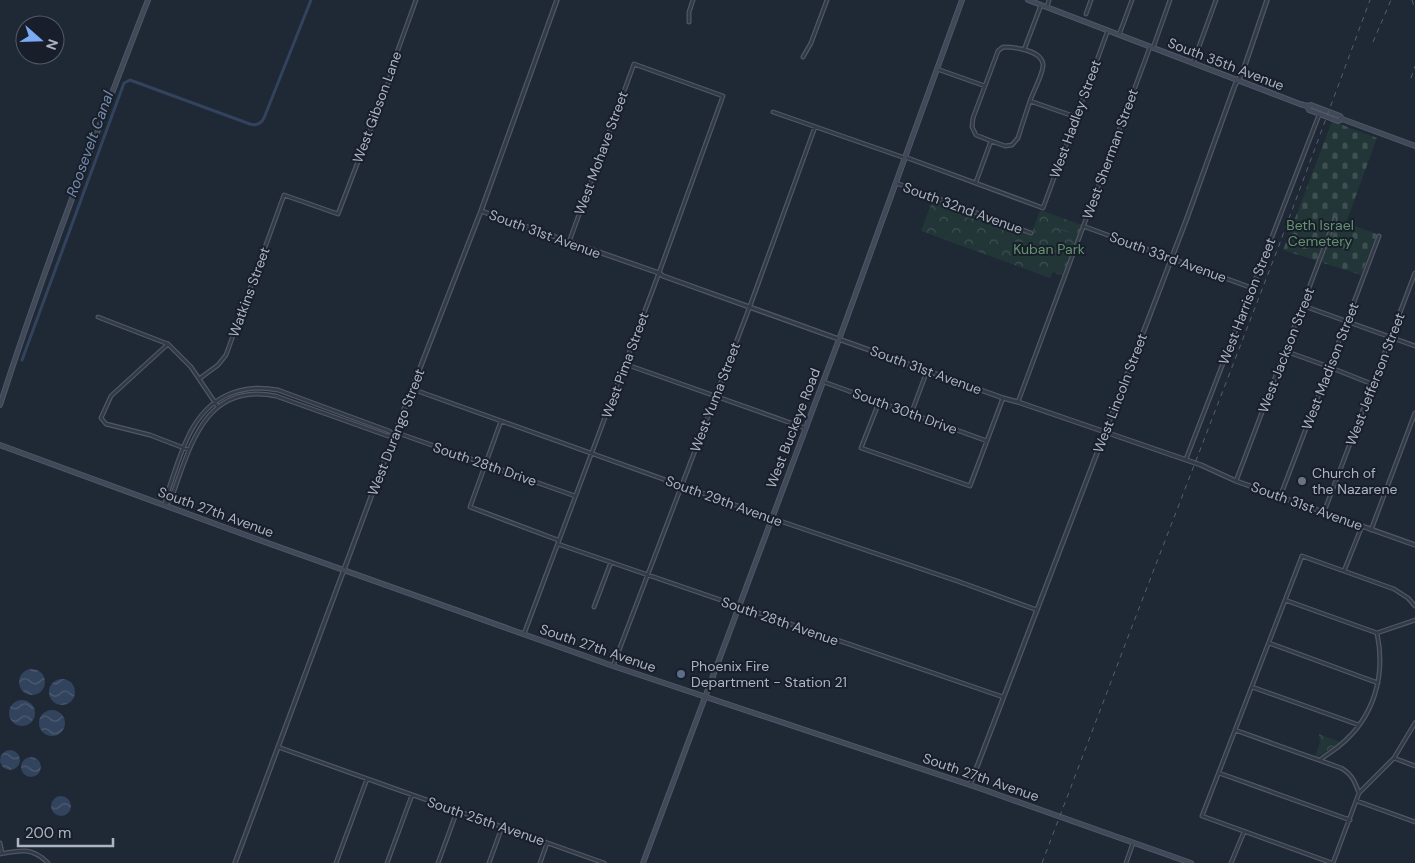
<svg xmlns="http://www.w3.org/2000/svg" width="1415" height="863" font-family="'DM Sans',sans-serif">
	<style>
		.forest { fill: url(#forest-crowns) }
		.cemetery { fill: url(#cemetery-stones) }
		.water { fill: url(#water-waves) }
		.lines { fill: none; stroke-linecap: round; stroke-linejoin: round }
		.stream { stroke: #32435d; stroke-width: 1 }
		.canal { stroke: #32435d; stroke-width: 3 }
		.minor-casing { stroke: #505764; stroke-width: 5 }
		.tertiary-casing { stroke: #505764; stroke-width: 5.5 }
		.secondary-casing { stroke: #505764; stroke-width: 6 }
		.minor { stroke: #323a46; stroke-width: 2.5 }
		.tertiary { stroke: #323a46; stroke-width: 3 }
		.secondary { stroke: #404959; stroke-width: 4 }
		.rail { stroke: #545e6d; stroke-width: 1; stroke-dasharray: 5 5; stroke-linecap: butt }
		.worship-dot { fill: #6b7280; stroke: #181f2a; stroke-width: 2 }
		.service-dot { fill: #5c6f8a; stroke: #181f2a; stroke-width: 2 }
		.labels { text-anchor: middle; stroke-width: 4; stroke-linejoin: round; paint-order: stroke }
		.street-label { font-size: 14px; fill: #acb4c3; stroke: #181f2a }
		.park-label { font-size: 14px; fill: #649370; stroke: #181f2a }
		.poi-label { font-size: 14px; fill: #acb4c3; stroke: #181f2a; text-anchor: start }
		.water-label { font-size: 15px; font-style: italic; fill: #748bac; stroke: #181f2a }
	</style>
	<defs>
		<pattern id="forest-crowns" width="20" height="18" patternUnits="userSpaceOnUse" patternTransform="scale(1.25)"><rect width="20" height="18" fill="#223537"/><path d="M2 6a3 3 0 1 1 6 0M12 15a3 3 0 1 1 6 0" fill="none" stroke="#3f5052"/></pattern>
		<pattern id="cemetery-stones" width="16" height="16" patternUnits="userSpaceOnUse" patternTransform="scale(1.25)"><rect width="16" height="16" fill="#223537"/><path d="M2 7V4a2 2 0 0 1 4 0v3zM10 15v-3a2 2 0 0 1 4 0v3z" fill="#3f5052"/></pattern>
		<pattern id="water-waves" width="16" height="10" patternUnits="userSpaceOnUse" patternTransform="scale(1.25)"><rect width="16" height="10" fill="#32435d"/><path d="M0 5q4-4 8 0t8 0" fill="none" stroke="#4d5c73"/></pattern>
	</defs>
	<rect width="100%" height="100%" fill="#1f2835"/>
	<path class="forest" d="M933 199 1031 235 1040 210 1082 225 1063 276 1053 272 1050 278 921 231Z
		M1319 734 1340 742 1329 750 1317 757 1315 756 1320 742Z"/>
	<path class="cemetery" d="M1332 121 1377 138 1346 223 1377 234 1361 275 1283 250Z"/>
	<path class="water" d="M19 682a13 13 0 1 1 26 0a13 13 0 1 1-26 0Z
		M49 692a13 13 0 1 1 26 0a13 13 0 1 1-26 0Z
		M9 713a13 13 0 1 1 26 0a13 13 0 1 1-26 0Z
		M39 723a13 13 0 1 1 26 0a13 13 0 1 1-26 0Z
		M0 760a10 10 0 1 1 20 0a10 10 0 1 1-20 0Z
		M21 767a10 10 0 1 1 20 0a10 10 0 1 1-20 0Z
		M51 806a10 10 0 1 1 20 0a10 10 0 1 1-20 0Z"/>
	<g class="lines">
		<path class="stream" d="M1061 230H1063
			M1064 230 1068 232"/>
		<path class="canal" d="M22 360 124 83 130 80 250 124C257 126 261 124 264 118L311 0"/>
		<defs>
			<path id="minor" d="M1047 7 1049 0
				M1086 14 1091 0
				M689 22V12L693 0
				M1119 35 1132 0
				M1153 48 1170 0
				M1024 50 1041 5
				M803 57 811 43 827 0
				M1193 63 1216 0
				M937 69 985 86
				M1030 101 1076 117
				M773 112 905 158
				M905 157 1043 208 1108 30
				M976 182 991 141 976 135 972 127 973 118 998 51 1003 47C1014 47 1041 50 1043 64 1044 72 1033 92 1030 101 1026 113 1022 125 1018 138L1012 145 1005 146 991 141
				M896 183 1031 233
				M1083 226 1252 288
				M1304 306 1415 346
				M98 317 168 344 191 367 218 407
				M168 344 111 396 101 418 106 424 150 435 189 450
				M1285 351 1324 365 1372 384
				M625 364 805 428
				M199 379 218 365 226 355 284 195 338 214 390 78 391 69 416 0
				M824 382 987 441
				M412 389 780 521 960 582 1037 610
				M879 402 861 448 970 486 1003 398
				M1018 402 1150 47
				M911 414 927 371
				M501 421 470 507 558 540
				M395 432 575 496
				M1186 459 1319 115
				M1236 481 1335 219
				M1280 497 1379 236
				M166 504 171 499C190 448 204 381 276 396L388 436 394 435
				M165 505 166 497C180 458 189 409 232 393 248 387 262 387 278 390L389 431 394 435
				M1324 512 1415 273
				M1371 530 1415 413
				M558 544 1003 697
				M1344 571 1362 526
				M1285 600 1377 633
				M594 607 611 562
				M1377 633 1415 620
				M524 634 659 273 723 96 634 64 569 242
				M1269 643 1378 683
				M613 666 750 306 815 127
				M1252 687 1359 725
				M1235 730 1341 768C1352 774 1355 782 1359 793
				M278 747 604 863
				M1394 758 1415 766
				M1320 760C1326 755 1333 751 1339 746 1374 718 1386 676 1377 633
				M1219 773 1350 820
				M1357 801 1415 822
				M0 843 2 853
				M0 854C20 850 32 847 48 863
				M336 863 367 779
				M387 863 412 795
				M438 863 457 811
				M489 863 502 827
				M540 863 547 843
				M1126 863 1133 843
				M1231 863 1244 832
				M1332 863 1202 816 1302 556 1394 589 1408 598 1415 606
				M1333 863 1359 793 1394 758 1415 723"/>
			<path id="tertiary" d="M481 211 659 273 663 276 1003 398 1018 402 1201 465 1236 481 1415 545
				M970 785 1187 218 1235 85 1242 74 1267 0
				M235 863 394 435 481 211 557 0"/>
			<path id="secondary" d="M1028 0 1300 104 1307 106 1311 105 1340 116 1342 119 1415 146
				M1307 106 1309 110 1338 121 1342 119
				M0 405C44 268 96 134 148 0
				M0 445 251 537 613 666 976 787 1191 863
				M643 863 844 326 962 0"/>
		</defs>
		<use href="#minor" class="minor-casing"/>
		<use href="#tertiary" class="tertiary-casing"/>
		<use href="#secondary" class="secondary-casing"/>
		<use href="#minor" class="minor"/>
		<use href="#tertiary" class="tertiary"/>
		<use href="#secondary" class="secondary"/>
		<path class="rail" d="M1412 0 1415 9
			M1373 42 1391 0
			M1411 78 1415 66
			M1042 863 1136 616 1278 248 1370 0"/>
	</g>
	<circle class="worship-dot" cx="1302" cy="481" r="5"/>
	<circle class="service-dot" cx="681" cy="674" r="5"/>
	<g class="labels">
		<g class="street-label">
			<text transform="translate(1226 64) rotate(21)" y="5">South 35th Avenue</text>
			<text transform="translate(377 107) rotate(-70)" y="5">West Gibson Lane</text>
			<text transform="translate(1075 119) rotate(-70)" y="5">West Hadley Street</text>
			<text transform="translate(601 153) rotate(-70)" y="5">West Mohave Street</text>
			<text transform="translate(1110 154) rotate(-70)" y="5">West Sherman Street</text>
			<text transform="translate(963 208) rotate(20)" y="5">South 32nd Avenue</text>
			<text transform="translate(545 234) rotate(20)" y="5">South 31st Avenue</text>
			<text transform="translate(1168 257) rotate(20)" y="5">South 33rd Avenue</text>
			<text transform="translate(249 292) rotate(-70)" y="5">Watkins Street</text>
			<text transform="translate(1247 301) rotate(-69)" y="5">West Harrison Street</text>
			<text transform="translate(1286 350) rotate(-69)" y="5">West Jackson Street</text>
			<text transform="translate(625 365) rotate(-70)" y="5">West Pima Street</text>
			<text transform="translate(1330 366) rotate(-69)" y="5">West Madison Street</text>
			<text transform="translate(926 370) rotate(20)" y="5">South 31st Avenue</text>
			<text transform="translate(1375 379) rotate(-69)" y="5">West Jefferson Street</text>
			<text transform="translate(1120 393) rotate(-69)" y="5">West Lincoln Street</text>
			<text transform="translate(715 397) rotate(-69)" y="5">West Yuma Street</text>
			<text transform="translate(905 411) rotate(20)" y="5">South 30th Drive</text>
			<text transform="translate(793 428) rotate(-69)" y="5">West Buckeye Road</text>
			<text transform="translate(396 432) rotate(-69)" y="5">West Durango Street</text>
			<text transform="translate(485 464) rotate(19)" y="5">South 28th Drive</text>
			<text transform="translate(724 501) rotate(20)" y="5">South 29th Avenue</text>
			<text transform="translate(1307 506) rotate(20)" y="5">South 31st Avenue</text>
			<text transform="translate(216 512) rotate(20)" y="5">South 27th Avenue</text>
			<text transform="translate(780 621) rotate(19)" y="5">South 28th Avenue</text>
			<text transform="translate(598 648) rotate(19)" y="5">South 27th Avenue</text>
			<text transform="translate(981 777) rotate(19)" y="5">South 27th Avenue</text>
			<text transform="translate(486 821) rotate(19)" y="5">South 25th Avenue</text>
		</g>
		<g class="park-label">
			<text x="1320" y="230">Beth Israel<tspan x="1320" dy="16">Cemetery</tspan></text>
			<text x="1049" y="254">Kuban Park</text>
		</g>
		<g class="poi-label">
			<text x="1312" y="478">Church of<tspan x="1312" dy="16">the Nazarene</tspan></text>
			<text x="691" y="671">Phoenix Fire<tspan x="691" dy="16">Department - Station 21</tspan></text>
		</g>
		<g class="water-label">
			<text transform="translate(90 144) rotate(-70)" y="5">Roosevelt Canal</text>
		</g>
	</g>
	<g transform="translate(40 40) rotate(110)"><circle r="24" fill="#181f2a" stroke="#535b67"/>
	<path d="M0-4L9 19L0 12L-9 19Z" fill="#7daaf7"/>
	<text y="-8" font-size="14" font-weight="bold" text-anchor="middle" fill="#acb4c3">N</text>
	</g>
	<path d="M18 838v8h95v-8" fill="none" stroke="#acb4c3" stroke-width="2.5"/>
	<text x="25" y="838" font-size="15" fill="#acb4c3" stroke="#181f2a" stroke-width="4" paint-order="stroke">200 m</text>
</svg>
